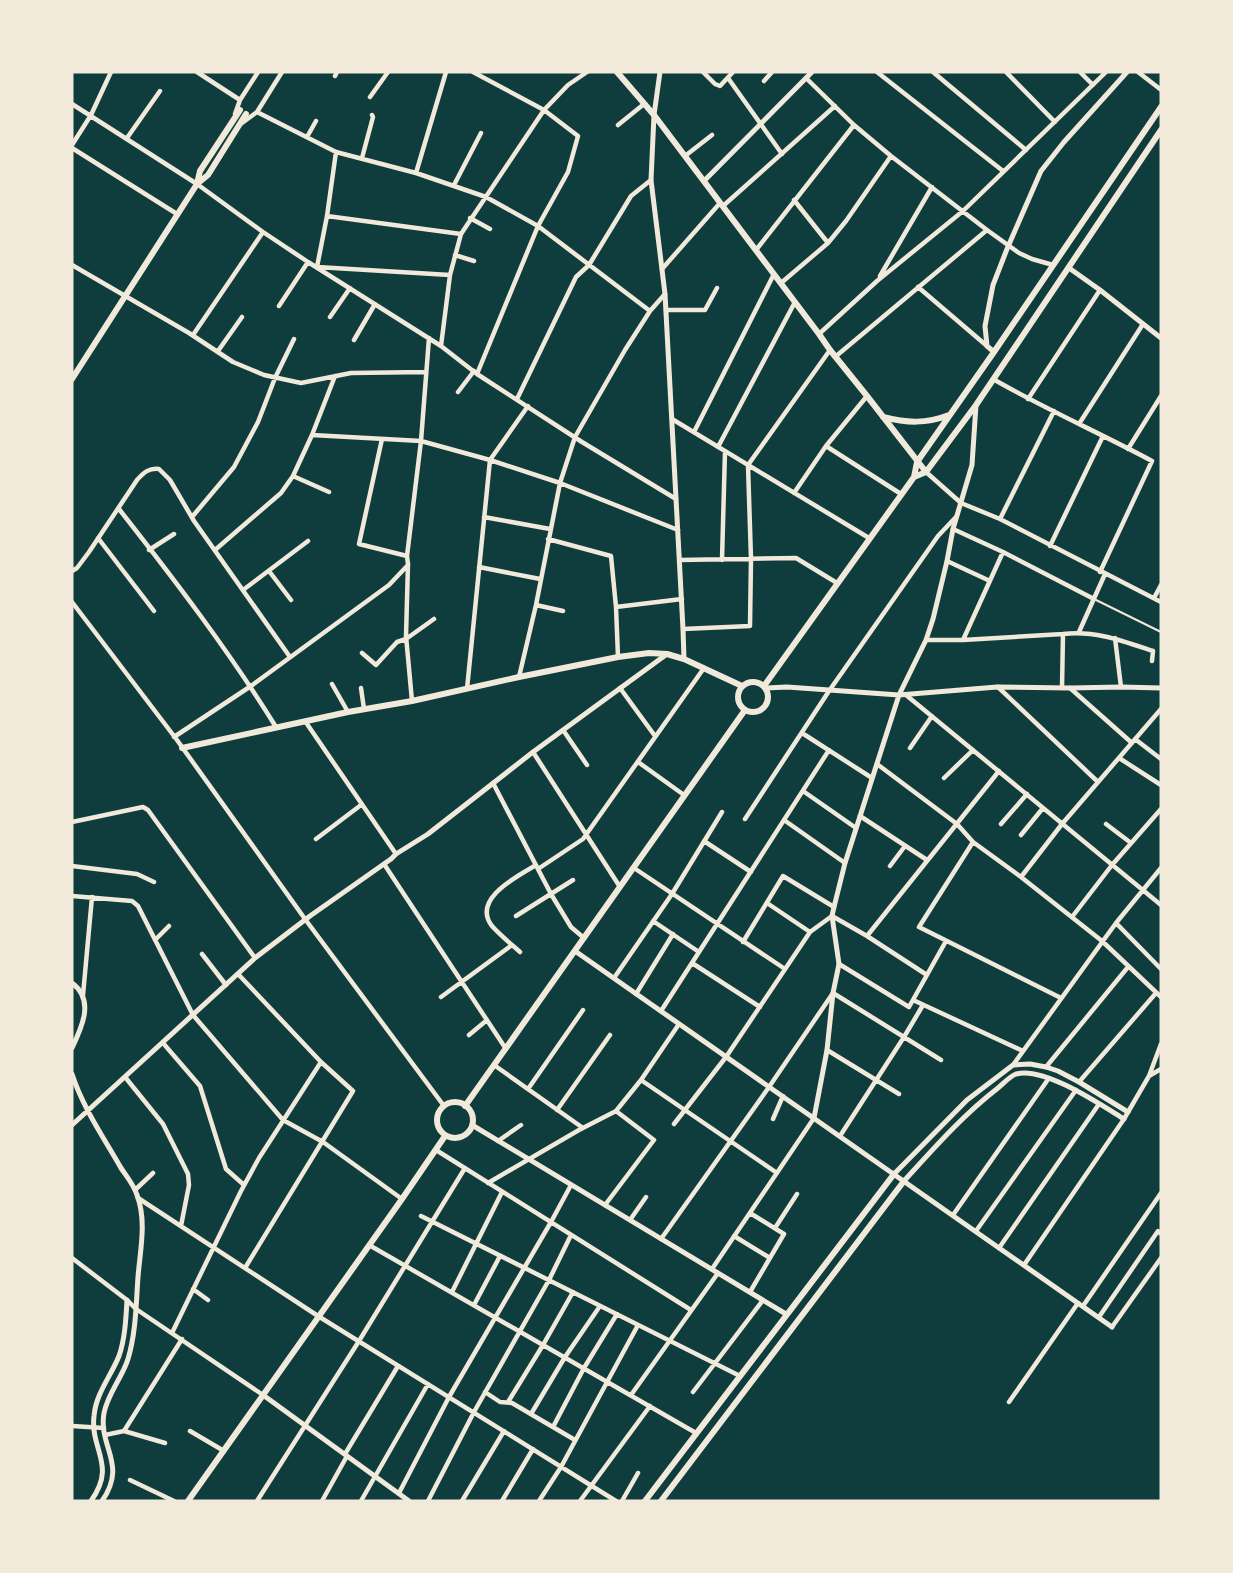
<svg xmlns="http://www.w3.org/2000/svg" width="1233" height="1573" font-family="Barlow,sans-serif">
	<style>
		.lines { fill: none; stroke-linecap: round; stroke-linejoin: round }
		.service { stroke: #f1e9da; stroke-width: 2 }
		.minor { stroke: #f1e9da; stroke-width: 4.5 }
		.tertiary { stroke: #f1e9da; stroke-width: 5 }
		.secondary { stroke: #f1e9da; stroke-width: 6 }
	</style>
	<rect width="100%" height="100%" fill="#0f3d3e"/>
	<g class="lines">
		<path class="service" d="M1094 599 1161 632"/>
		<path class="minor" d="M197 72 240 100
			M473 72 544 110 578 136 568 172 538 226 477 374
			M703 72 715 84 720 86 733 72
			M877 72 1003 171
			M933 72 1026 150
			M1006 72 1055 122
			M1080 72 1093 85
			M1138 72 1160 89
			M335 76 337 72
			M728 78 782 154
			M806 78 854 125 891 156 987 230 1019 253 1032 259 1053 265
			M764 81 772 72
			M370 97 388 72
			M72 104 197 184 263 232 308 262 441 346 477 374 582 442 676 499
			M257 112 336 152 416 173 486 197 538 226 650 311
			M235 114 240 100 258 72
			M242 123 257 112 282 72
			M618 125 644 104
			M307 137 316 121
			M127 138 160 91
			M72 145 91 115 111 72
			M72 148 177 214
			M336 152 327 216 317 267 450 275
			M685 156 712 135
			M362 158 373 117 372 115
			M416 173 446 72
			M454 185 481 133
			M794 200 828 243
			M723 206 835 106
			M327 216 461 234
			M470 218 490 229
			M756 250 854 125
			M455 255 474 261
			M72 265 189 333 233 362 264 375 301 383 351 373 426 372
			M662 269 720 203
			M880 276 932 187
			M781 283 828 243 846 221 891 156
			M918 287 987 346
			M279 306 308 262
			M666 310H705L717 288
			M330 317 350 288
			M819 334 877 281 963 211 1106 72
			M193 335 263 232
			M354 340 375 304
			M441 346 450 275 461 234 544 110 568 85 587 72
			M218 351 242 317
			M835 357 987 230
			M993 379C1045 409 1100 433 1152 461L1100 572
			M458 392 474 371
			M517 399 576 277 589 265 631 196 651 180
			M1028 399 1100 290
			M672 419 869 538
			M1079 424 1143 324
			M694 432 774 274
			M312 435 421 441 490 460 560 483 678 530
			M382 439 359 544 407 556
			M826 446 901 494
			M718 447 795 302
			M1128 449 1161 396
			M926 472 961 503 1000 519 1161 602
			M293 476 329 492
			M794 493 826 446 867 396
			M119 509C174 579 229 651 276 727
			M192 517 234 467 258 422 275 378 294 339
			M484 517 550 529
			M1000 519 1054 411
			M953 529 1003 552 1094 599
			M98 538 154 611
			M548 539 611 556 616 607 618 657
			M1050 546 1103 436
			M149 550 174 534
			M215 550 281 493 293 476 312 435 335 376
			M680 560 796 558 837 583
			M722 560 725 451
			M947 561 990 581
			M479 567 540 579
			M72 571 77 568 89 552 137 480C144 472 149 468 159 469L170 480 194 521 290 657
			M269 571 291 600
			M243 590 308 541
			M1154 598 1161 585
			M72 602 177 740 305 919 444 1106
			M536 605 563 611
			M616 607 682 599
			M683 629 750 626 751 559 748 465 830 350
			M1079 632 1105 574
			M1115 638 1121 687
			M926 640H963L1063 634C1094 630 1123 641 1153 651L1152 661
			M963 640 1003 552
			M362 653 376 665 397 642 406 639 434 619
			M519 677 536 605 560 483 575 437 625 350 650 311 665 294
			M332 684 348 712
			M998 687 1098 782
			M361 688 364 709
			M620 688 655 736
			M1062 688 1063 634
			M1070 688 1132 743
			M467 689 490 460 528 406
			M906 695 1161 905
			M412 701 406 636 408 564 407 556 421 441 429 338
			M305 721 396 854
			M563 730 587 765
			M802 733 872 778
			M174 737 251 686 389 585 408 565
			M1135 739 1161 759
			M910 748 932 716
			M533 752 620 887
			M1119 758 1161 785
			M638 762 684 795
			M877 764 957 824 973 842 1021 877 1102 941 1161 997
			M944 778 973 750
			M493 783 551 894 571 927 584 938
			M803 791 856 828
			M860 816 927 860
			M745 819 829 691 938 536 956 517
			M784 820 845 863
			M72 822 143 807 148 810 255 958
			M1001 824 1027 794
			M1106 824 1131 843
			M1021 835 1043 808
			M316 839 361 805
			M704 841 751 872
			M973 842 919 927 1061 998
			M384 864 506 1049
			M72 866 137 874 154 882
			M890 866 905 846
			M634 868 785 969
			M538 869 583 839 704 668
			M1021 877 1062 824 1161 709
			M72 896 132 901 138 906 193 1015 283 1120 323 1142 402 1199
			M767 903 810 932
			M516 916 573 880
			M1072 917 1112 865 1161 809
			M653 921 699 952
			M1116 923 1161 969
			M867 936 999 771
			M155 940 169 926
			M743 942 783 876 834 907
			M520 952C511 944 500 935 492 926 471 899 518 876 536 865
			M202 954 226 985
			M692 963 760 1007
			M839 964 909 1007 946 941
			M238 974 321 1062 353 1091 245 1268
			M614 978 672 894 722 812
			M636 994 673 934
			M83 995 92 897
			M441 997 512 945
			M913 1000 1023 1051
			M661 1011 829 750
			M469 1035 487 1020
			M163 1043 200 1086 226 1169 244 1185
			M827 1050 899 1094
			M494 1065 583 1128
			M1013 1065 1116 923 1161 868
			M1046 1067 1128 967
			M1149 1076 1161 1069
			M125 1077 163 1124 188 1174 189 1185 181 1226
			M641 1080 777 1173
			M1079 1082 1156 993
			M528 1089 583 1010
			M557 1110 610 1035
			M773 1119 783 1096
			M674 1124 726 1057 810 932 832 916 867 936 927 975
			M840 1136 904 1037 923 1005
			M498 1141 521 1125
			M436 1150 691 1310
			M488 1183 579 1130 616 1111 641 1080 679 1024
			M135 1190 153 1173
			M138 1198 318 1316 616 1501
			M605 1205 654 1140 616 1111
			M953 1215 1049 1078
			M421 1216 740 1376
			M630 1220 646 1197
			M775 1228 797 1194
			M976 1231 1076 1090
			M734 1236 770 1258
			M661 1239 769 1087 833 993 941 1060
			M369 1245 696 1433
			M999 1248 1099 1104
			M72 1258 127 1300 136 1309 263 1395
			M1024 1265 1124 1119 1149 1076 1161 1044
			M712 1269 814 1118
			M193 1289 208 1300
			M452 1292 502 1192
			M750 1292 784 1234 750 1213
			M474 1305 500 1256
			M1083 1306 1161 1193
			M1099 1317 1158 1231 1161 1234
			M1112 1327 1161 1258
			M172 1333 241 1191 259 1158 321 1062
			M485 1392 500 1402 512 1403 575 1440
			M693 1392 763 1300
			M631 1395 718 1273
			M508 1402 543 1345 573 1292
			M1009 1402 1078 1303
			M531 1414 565 1357 600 1306
			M72 1426 104 1428
			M553 1427 584 1368 617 1314
			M124 1431 165 1443
			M190 1431 224 1451
			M105 1435 124 1431 182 1339
			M345 1454 398 1366
			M130 1480 174 1501
			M399 1493 449 1397 551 1222 571 1185
			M257 1501 359 1341 465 1168
			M322 1501 347 1456
			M361 1501 428 1384
			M428 1501 474 1412 549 1280 571 1235
			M462 1501 504 1431
			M502 1501 533 1449
			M539 1501 561 1467 638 1325
			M580 1501 650 1406
			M622 1501 638 1473"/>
		<path class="tertiary" d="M660 72 654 115 651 180 665 294 683 629 684 659
			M704 181 812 72
			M1069 268 1100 290 1161 338
			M994 352 987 346 985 326 993 285 1007 249 1041 171 1064 142 1127 72
			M766 688 787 687 899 695 997 687 1070 688 1121 687 1161 688
			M575 951 1112 1327
			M72 983C95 1000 82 1027 72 1048
			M72 1074C83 1108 104 1138 121 1168 127 1177 134 1185 137 1195 147 1221 140 1251 138 1277 136 1305 136 1332 128 1359 122 1378 108 1393 104 1413 98 1447 128 1464 102 1501
			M814 1118 827 1050 833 993 839 964 832 916 834 907 845 863 899 695 926 640 933 619 947 561 953 529 972 465 976 405
			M72 1125 255 958 310 916 391 859 396 854 428 834 533 752 667 654
			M472 1125 786 1314
			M894 1174 967 1100 1013 1065 1030 1064 1046 1067 1058 1071 1079 1082 1128 1112
			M904 1181C934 1148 963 1115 998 1088 1003 1084 1010 1076 1016 1074 1044 1066 1101 1105 1124 1119
			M263 1395 409 1501
			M91 1501C117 1465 90 1450 94 1416 96 1393 111 1376 119 1356 125 1339 126 1318 127 1300"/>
		<path class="secondary" d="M617 72 654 115 819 334 830 350 867 396 926 472
			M197 184 208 175 246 114
			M72 379 197 184 200 171 240 110
			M883 417C907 423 926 424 949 415
			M914 477 926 472 976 405 1161 130
			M738 697a15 15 0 1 1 30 0a15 15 0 1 1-30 0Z
			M764 686 914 477 917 462 994 352 1161 107
			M182 748 348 712 412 701 519 677 618 657 649 653 667 654 684 659 742 686
			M437 1120a18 18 0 1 1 36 0a18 18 0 1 1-36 0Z
			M465 1106 745 710
			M188 1501 402 1199 445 1136
			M645 1501 894 1174
			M661 1501 904 1181"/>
	</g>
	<rect width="1233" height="1573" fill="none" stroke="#f1e9da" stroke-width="147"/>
</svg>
